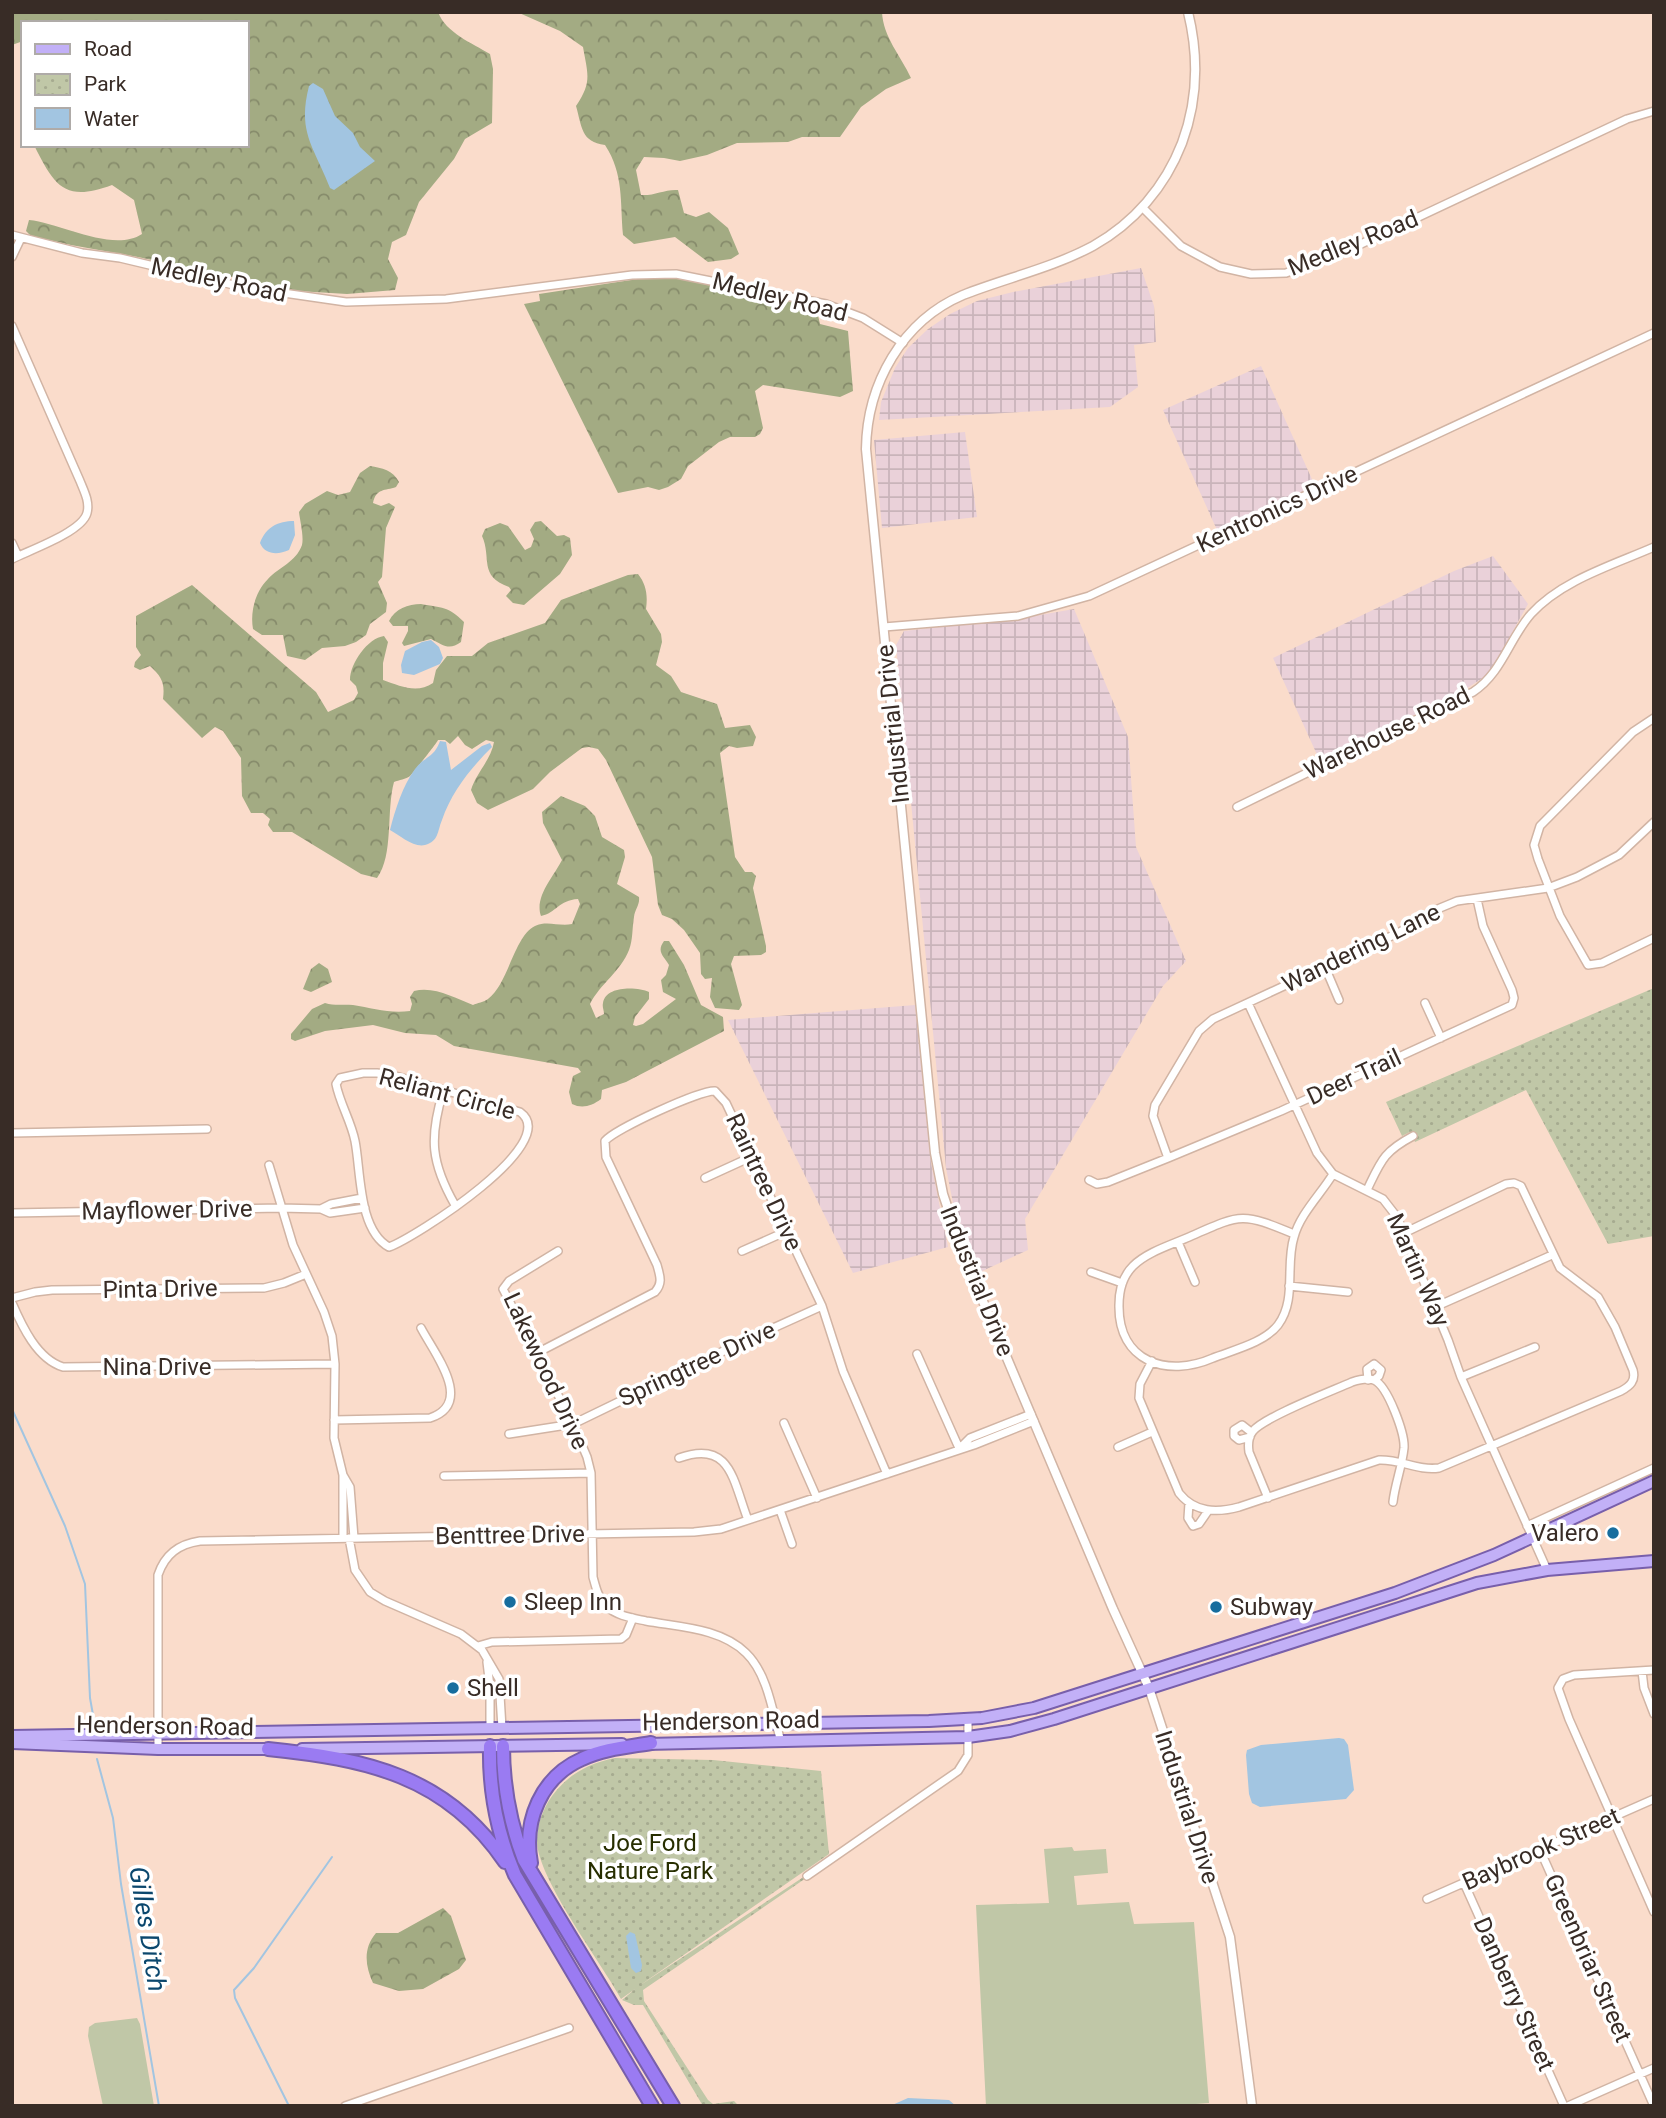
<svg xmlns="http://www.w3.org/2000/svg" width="1666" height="2118" font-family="Roboto,sans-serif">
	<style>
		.industrial { fill: url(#industrial-grid) }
		.grass { fill: #c0c7a7 }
		.forest { fill: url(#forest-crowns) }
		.park { fill: url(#park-dots) }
		.water { fill: #a2c5e1 }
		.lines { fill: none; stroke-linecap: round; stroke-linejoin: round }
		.stream { stroke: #a2c5e1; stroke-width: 2 }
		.minor-casing { stroke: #d1b4a4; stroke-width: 10 }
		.tertiary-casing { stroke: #d1b4a4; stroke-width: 11 }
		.primary-casing { stroke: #785fab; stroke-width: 14 }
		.motorway-casing { stroke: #785fab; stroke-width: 16 }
		.minor { stroke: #fff; stroke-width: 7 }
		.tertiary { stroke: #fff; stroke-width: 8 }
		.primary { stroke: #c2b0f7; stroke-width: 10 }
		.motorway { stroke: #9a7bf2; stroke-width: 12 }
		.poi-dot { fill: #176d9e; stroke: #fff; stroke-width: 2.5 }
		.labels { text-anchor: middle; stroke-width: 7; stroke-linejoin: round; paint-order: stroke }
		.street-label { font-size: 24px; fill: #382c26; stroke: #fff }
		.poi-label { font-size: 24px; fill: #382c26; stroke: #fff; text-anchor: start }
		.park-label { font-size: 24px; fill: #272e00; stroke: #fff }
		.water-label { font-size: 26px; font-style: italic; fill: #0b476d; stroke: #fff }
	</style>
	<defs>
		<pattern id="industrial-grid" width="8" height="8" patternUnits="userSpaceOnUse" patternTransform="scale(1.75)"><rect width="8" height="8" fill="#ead1d9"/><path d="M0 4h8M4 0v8" fill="none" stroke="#c9b4ba"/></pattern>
		<pattern id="forest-crowns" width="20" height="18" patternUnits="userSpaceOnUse" patternTransform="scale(1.75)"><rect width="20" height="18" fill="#a3ab83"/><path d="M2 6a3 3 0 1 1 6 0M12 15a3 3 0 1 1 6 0" fill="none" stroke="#868b6b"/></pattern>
		<pattern id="park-dots" width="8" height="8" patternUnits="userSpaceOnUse" patternTransform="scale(1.75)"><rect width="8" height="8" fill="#c0c7a7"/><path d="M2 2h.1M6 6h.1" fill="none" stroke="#a6ab90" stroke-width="1.8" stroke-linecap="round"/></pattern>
	</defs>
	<rect width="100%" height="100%" fill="#fadccb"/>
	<path class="industrial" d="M1141 268 1154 306 1156 342 1134 345 1138 387 1110 407 879 420 881 402 895 368 908 348 928 329 950 314 977 301 1013 292Z
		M1261 366 1315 486 1217 530 1163 410Z
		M965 432 977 517 882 528 874 440Z
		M1493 556 1528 604 1489 674 1455 696 1319 759 1273 658 1454 571Z
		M1074 609 1128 737 1136 847 1186 961 1163 986 1025 1219 1028 1250 978 1273 953 1203 946 1168 896 645 904 631 1023 618Z
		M915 1005 931 1163 948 1247 853 1273 728 1020Z"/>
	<path class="grass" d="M1072 1847 1074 1851 1106 1849 1108 1873 1074 1876 1077 1905 1129 1902 1134 1924 1194 1922 1209 2103 1170 2106H986L976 1905 1049 1903 1044 1849Z
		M137 2018 140 2024 154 2106H103L88 2036 89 2027 95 2023Z"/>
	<path class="forest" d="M12 12H438C446 33 472 43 490 54L493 69 492 123 465 139 454 159 419 202 406 235 392 242 388 259 398 278 395 290 347 294 298 291 138 257 71 245 31 236 26 231 29 220C61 223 113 253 142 234L134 200 112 185C64 203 54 185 34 145H247V23H23V41L12 45Z
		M517 12H882C883 37 901 56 911 78L886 89 861 107 840 137H802L788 142 737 143 707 155 680 161 664 158 644 157 636 170 641 195C654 196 665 189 678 190L684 213 696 217 709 212 728 228 739 254 731 259 708 262 675 237 634 244 623 235C620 202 624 174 605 145 581 142 582 127 576 106 592 82 588 75 583 47L560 31Z
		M670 277 816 307 820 324 848 331 853 391 840 397 763 385 755 391 763 428 760 434 755 437H730L719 442 688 466 681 479 668 487 659 490 648 487 618 493 524 304 540 301 539 294 644 278Z
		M370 466C382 468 393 470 399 482L396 487C385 491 376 488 373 503L381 506 389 503 395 507 386 528 382 577 378 582 387 603 386 612 370 624 366 635 356 642 345 646 322 648 305 660 287 656 283 635H262L253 629C250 612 255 592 268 579 279 567 296 562 302 545 304 536 300 521 299 512L305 504 327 491 338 495 350 492 360 473Z
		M541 521 557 536 564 535 570 538 572 555 560 574 524 605 513 603 506 596 511 590 509 587C478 576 492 558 482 536L485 529 500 523 508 526 525 550 531 547 534 539 530 530 535 522Z
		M638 574C646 584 648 595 646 609L661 634 662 642 656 665 671 676 681 692 717 704 725 728 750 725 756 737 753 746 737 748 729 746 720 753 735 857 745 872H752L756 876 753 888 766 946V952L761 955 734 956 731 964 742 1005 739 1010 715 1008 710 997 712 978 705 979 701 974 700 953 684 930 672 919 662 915 658 905 652 857 606 760 598 749 589 747 582 748 550 772 533 789 488 810 477 803 471 790C476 773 491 760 494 742L486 740 472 749 465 745 458 736 450 744 445 740H438C437 743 413 773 410 776 406 779 399 780 394 782 386 811 394 855 377 878L361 874 292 832H273L268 825 270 819 263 813H251L242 796 241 758 223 731 215 727 202 738 163 699C165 683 162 677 150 666L140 670 134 667 135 662 141 655 136 647V616L192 585 316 692 328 712 354 700 358 693 356 686 350 680C350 663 368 638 384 636L388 642 383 663V680C400 686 417 694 433 683L436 670 447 656H472L488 643 545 623 561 600 628 575Z
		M421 604C442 608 448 606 464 622L461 642C449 651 443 645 431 639L404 646 402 643 408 631V626H393L389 621C395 609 408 604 421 604Z
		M561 796 585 806 595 816 602 837 624 850 625 857 617 884 639 897C640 905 635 909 634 917 632 929 633 939 629 950 621 971 600 984 590 1004L596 1018 604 1014C604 1010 602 1007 603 1003 606 985 638 987 649 992V999L635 1017 633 1025 636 1026 643 1024 676 999 663 992 661 980 666 975 669 965C664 956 656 952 664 941H669L684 965 701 1005 723 1017 724 1031 626 1082 602 1090 601 1099C592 1106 582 1109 572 1104L569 1092 573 1076 581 1072 578 1068 454 1046 436 1035 405 1033 373 1025 325 1031 295 1041 291 1039V1034L312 1009 325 1003C335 1006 342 1004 353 1005 372 1008 390 1014 410 1011L412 1004 410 997 414 991C435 986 454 998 473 1005 477 1003 484 1002 488 999 508 985 514 936 535 926 548 920 559 927 572 924L580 904 578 899C559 900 556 913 541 916 534 897 554 876 562 860L543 823 542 812Z
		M319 963 328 969 332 982 311 992 303 989 311 969Z
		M443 1908 451 1916 466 1960 459 1969 423 1989 399 1991 373 1983C365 1966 363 1948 376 1933H398Z"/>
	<path class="park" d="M1654 988V1236L1608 1244 1526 1090 1415 1142 1410 1132 1402 1136 1386 1102Z
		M615 1758 713 1760 821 1771 829 1854 639 1986 808 1874 809 1876 643 1990 644 2001 708 2100 713 2104 734 2101 739 2106H703L643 2005H634L622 2000 635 1989 621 1999C601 1962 536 1877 537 1840 537 1822 545 1804 556 1791 572 1772 591 1763 615 1758Z"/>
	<path class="water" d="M313 83 323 89 335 116 353 133 360 147 375 161 334 190 330 188C314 146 297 133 309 86Z
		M294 521 295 535 289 550C278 555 265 555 260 543 266 527 278 521 294 521Z
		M431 640 439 647 443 658 440 664 414 675 402 673 401 665 405 651 422 642Z
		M440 741 446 742 451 770 482 746 490 743 492 747C471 768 452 791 442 820 437 832 439 841 425 845 414 848 399 835 390 830 395 810 403 785 415 769 425 756 434 758 440 741Z
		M1339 1738 1344 1739 1348 1745 1354 1790 1346 1799 1260 1807 1252 1803 1249 1794 1246 1755 1247 1750 1261 1745Z
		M630 1932 635 1934 642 1965 641 1971 636 1973 631 1968 626 1936Z
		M908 2098 949 2100 956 2106H890Z"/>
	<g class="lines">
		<path class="stream" d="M12 1409 65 1526 85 1584 90 1698 95 1726
			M97 1759 113 1818 121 1884 159 2106
			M289 2106 235 1998 234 1990 254 1968 332 1857"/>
		<defs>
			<path id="minor" d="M1143 208 1181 246 1220 267 1251 274 1286 273 1344 252 1627 119 1654 111
				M12 235 82 253 120 258 242 287 346 302 446 299 632 275 676 274 826 304 863 318 903 343
				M12 257 21 238
				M12 326 80 481C84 491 90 502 87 513 82 532 30 550 12 559
				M12 543 18 556
				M884 627 1018 616 1089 596 1654 333
				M1654 718 1633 732 1540 826 1534 845 1538 859 1560 916 1588 965 1602 963 1654 938
				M1237 807 1473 692C1502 673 1509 639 1531 614 1562 580 1613 565 1654 547
				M1325 967 1339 1000
				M1248 1003 1317 1153 1333 1174 1383 1199 1397 1217 1448 1340 1461 1377 1547 1570
				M1425 1003 1441 1038
				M363 1073H377L399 1077 520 1112C564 1143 414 1238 389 1247 358 1230 361 1171 355 1141 351 1121 340 1104 336 1084L340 1078Z
				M443 1092C429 1138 431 1163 455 1205
				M12 1133 207 1129
				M1168 1158 1153 1116 1155 1105 1199 1031 1213 1019 1398 933 1440 908 1457 901 1548 888 1577 877 1619 855 1654 822
				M269 1165 293 1245 324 1312 332 1336 335 1364 334 1438 343 1475V1538
				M705 1178 751 1157
				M1089 1180 1097 1184 1108 1182 1168 1158 1281 1111 1512 1005 1514 998 1512 990 1483 926 1477 899
				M1367 1190C1381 1161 1383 1152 1413 1136
				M321 1209 331 1204 362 1198
				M12 1213 281 1208 321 1209 330 1213 365 1208
				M1294 1234C1241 1212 1241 1214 1189 1237 1171 1245 1147 1252 1133 1266 1122 1277 1119 1291 1119 1305 1118 1362 1167 1378 1213 1358 1233 1350 1264 1343 1278 1325 1297 1300 1285 1265 1294 1237 1300 1214 1321 1194 1333 1174
				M1178 1242 1195 1282
				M558 1251 509 1281 503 1289 573 1424 587 1457 591 1473 593 1577C596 1588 598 1597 606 1606 617 1616 632 1618 646 1621 679 1627 721 1628 746 1653 768 1674 773 1714 781 1742
				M742 1251 787 1231
				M1091 1272 1122 1283
				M1289 1286 1348 1292
				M12 1298 35 1292 52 1290 264 1288 284 1283 306 1274
				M12 1303C22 1326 37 1359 63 1367L335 1364
				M1435 1307 1552 1255
				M535 1354 655 1292C663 1283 660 1276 657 1265L606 1157 605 1141C615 1129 700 1090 715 1091L726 1103 822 1306 843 1371 887 1474
				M917 1354 959 1448
				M1152 1361 1140 1384 1139 1398 1179 1493C1195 1513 1217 1513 1239 1507L1379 1460C1400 1459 1418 1471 1439 1468L1621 1391C1630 1386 1636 1381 1633 1370L1615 1327 1598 1297 1560 1268 1521 1186 1514 1183 1506 1184 1404 1233
				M1461 1377 1535 1347
				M1368 1380 1367 1369 1374 1364 1381 1370 1379 1376 1374 1380
				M334 1420 430 1418C475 1403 434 1353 421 1328
				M784 1423 817 1498
				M509 1434 573 1424 740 1343 822 1306
				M1250 1437 1239 1440 1234 1436V1430L1242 1425 1251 1432
				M1118 1447 1152 1432
				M960 1448 970 1438 1031 1414
				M679 1458C731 1439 733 1481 748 1520
				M343 1475 350 1487 354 1538
				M444 1476 591 1473
				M1268 1498 1249 1452C1248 1445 1248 1437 1253 1431 1264 1417 1332 1391 1352 1382 1358 1380 1368 1378 1374 1380 1388 1386 1405 1434 1404 1448 1402 1467 1395 1484 1393 1502
				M1189 1503 1188 1518 1193 1526 1199 1524 1208 1511
				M780 1510 792 1544
				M1527 1526 1654 1468
				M349 1538 355 1570 370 1592 385 1601 461 1634 482 1650 499 1679 502 1728
				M478 1646 492 1642 621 1639 626 1635 633 1618
				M487 1662 490 1687V1728
				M1654 1670 1574 1675 1563 1679 1558 1688 1569 1719 1654 1912
				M1642 1671 1644 1688 1654 1714
				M158 1749V1575C165 1554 179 1544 200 1541L694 1532 721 1529 974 1445 1034 1421
				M1540 1850 1654 2106
				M807 1876 958 1771 968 1755V1719
				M1464 1883 1564 2106
				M1427 1899 1654 1799
				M345 2106 569 2028
				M1568 2106 1654 2068"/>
			<path id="tertiary" d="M1188 12C1199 57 1198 100 1182 143 1165 187 1134 223 1093 246 1052 268 1006 278 963 295 902 321 867 384 866 449L935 1153 943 1194 963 1254 1113 1609 1149 1688 1230 1937 1252 2106"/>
			<path id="primary" d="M12 1736 929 1721 982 1718 1034 1708 1395 1593 1494 1555 1654 1481
				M12 1743 158 1749H275
				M645 1744 968 1737 1010 1731 1054 1719 1477 1583 1547 1570 1654 1561
				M302 1749 622 1744"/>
			<path id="motorway" d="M490 1746C489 1791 497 1833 515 1875L652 2106
				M503 1746C503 1786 510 1823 524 1860L673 2106
				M268 1749C365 1759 446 1775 505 1862
				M531 1863C523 1821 541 1777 582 1759 603 1749 627 1747 651 1743"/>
		</defs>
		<use href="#minor" class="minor-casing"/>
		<use href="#tertiary" class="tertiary-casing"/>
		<use href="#primary" class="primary-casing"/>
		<use href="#motorway" class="motorway-casing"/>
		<use href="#minor" class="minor"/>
		<use href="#tertiary" class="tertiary"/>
		<use href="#primary" class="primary"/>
		<use href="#motorway" class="motorway"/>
	</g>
	<g class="poi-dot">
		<circle cx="1613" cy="1533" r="7"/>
		<circle cx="510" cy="1602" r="7"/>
		<circle cx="1216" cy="1607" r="7"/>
		<circle cx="453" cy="1688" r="7"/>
	</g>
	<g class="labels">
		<g class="street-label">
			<text transform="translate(1353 243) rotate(-22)" y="8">Medley Road</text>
			<text transform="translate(219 280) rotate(12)" y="8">Medley Road</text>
			<text transform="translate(780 297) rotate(14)" y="8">Medley Road</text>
			<text transform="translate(1277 509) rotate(-25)" y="8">Kentronics Drive</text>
			<text transform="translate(893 724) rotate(-96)" y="8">Industrial Drive</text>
			<text transform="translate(1387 733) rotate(-26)" y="8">Warehouse Road</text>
			<text transform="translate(1361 948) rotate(-26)" y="8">Wandering Lane</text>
			<text transform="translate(1354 1077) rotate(-25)" y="8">Deer Trail</text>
			<text transform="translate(447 1094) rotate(15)" y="8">Reliant Circle</text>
			<text transform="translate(764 1182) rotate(65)" y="8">Raintree Drive</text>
			<text transform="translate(167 1210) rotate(-1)" y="8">Mayflower Drive</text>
			<text transform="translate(1418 1270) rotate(66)" y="8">Martin Way</text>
			<text transform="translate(977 1281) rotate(68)" y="8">Industrial Drive</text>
			<text transform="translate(160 1289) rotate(-1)" y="8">Pinta Drive</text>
			<text transform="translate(697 1364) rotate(-25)" y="8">Springtree Drive</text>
			<text x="157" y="1375">Nina Drive</text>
			<text transform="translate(546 1371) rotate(65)" y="8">Lakewood Drive</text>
			<text transform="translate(510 1535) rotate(-1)" y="8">Benttree Drive</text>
			<text transform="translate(731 1721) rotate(-1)" y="8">Henderson Road</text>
			<text transform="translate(165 1726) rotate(1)" y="8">Henderson Road</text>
			<text transform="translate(1187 1807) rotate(72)" y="8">Industrial Drive</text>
			<text transform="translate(1541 1849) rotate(-24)" y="8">Baybrook Street</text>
			<text transform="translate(1588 1958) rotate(66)" y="8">Greenbriar Street</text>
			<text transform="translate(1514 1994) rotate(66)" y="8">Danberry Street</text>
		</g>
		<g class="poi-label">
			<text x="1599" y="1541" text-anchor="end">Valero</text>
			<text x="524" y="1610">Sleep Inn</text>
			<text x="1230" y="1615">Subway</text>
			<text x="467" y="1696">Shell</text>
		</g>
		<g class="park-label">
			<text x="650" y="1851">Joe Ford<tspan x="650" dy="28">Nature Park</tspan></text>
		</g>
		<g class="water-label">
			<text transform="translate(148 1929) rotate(81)" y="9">Gilles Ditch</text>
		</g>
	</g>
	<rect width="1666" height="2118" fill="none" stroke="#382c26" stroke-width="28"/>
	<rect x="21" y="21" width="228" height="126" fill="#ffffff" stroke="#afaba8" stroke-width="2"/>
	<rect x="35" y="44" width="35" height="10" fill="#c2b0f7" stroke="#afaba8" stroke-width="2"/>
	<text x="84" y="56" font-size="21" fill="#382c26">Road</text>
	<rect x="35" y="74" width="35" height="21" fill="url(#park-dots)" stroke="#afaba8" stroke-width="2"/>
	<text x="84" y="91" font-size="21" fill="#382c26">Park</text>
	<rect x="35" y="108" width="35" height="21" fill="#a2c5e1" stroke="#afaba8" stroke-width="2"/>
	<text x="84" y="126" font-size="21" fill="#382c26">Water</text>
</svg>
